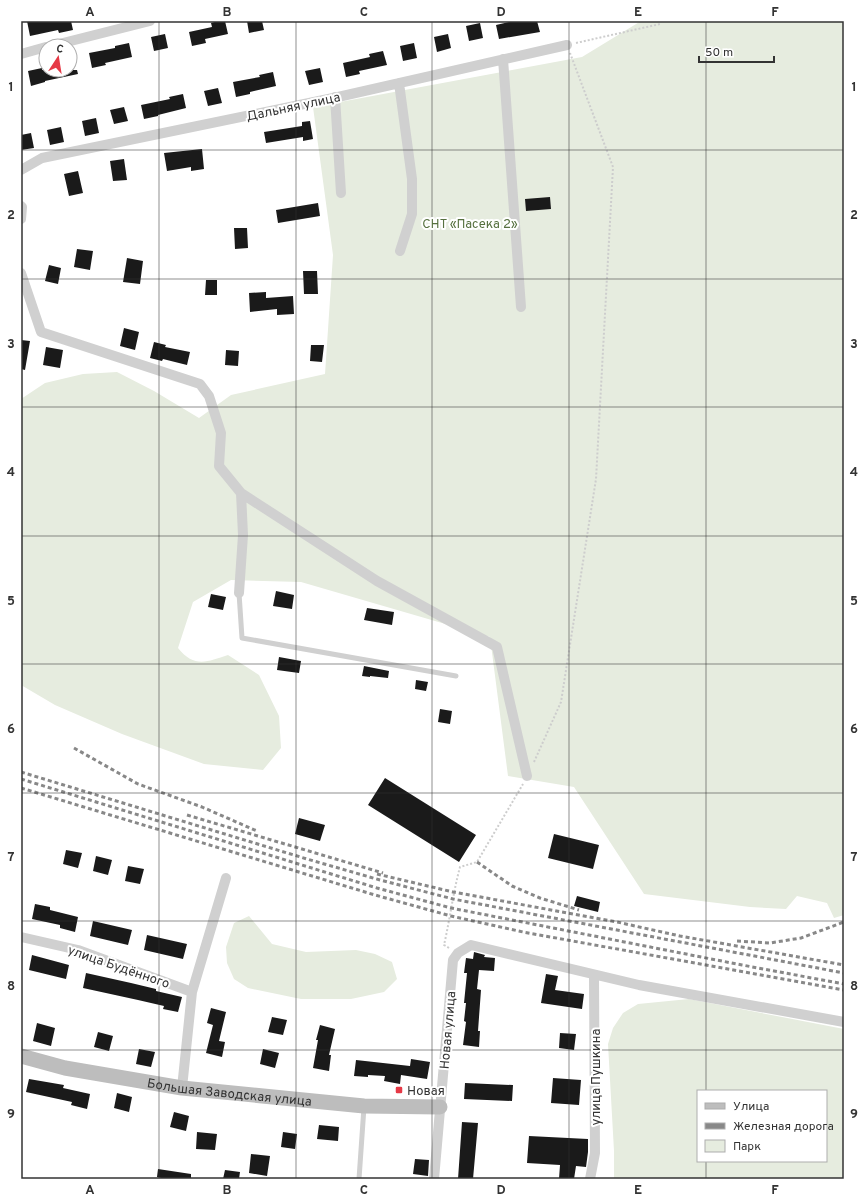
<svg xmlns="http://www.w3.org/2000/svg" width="865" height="1200" font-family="Overpass,sans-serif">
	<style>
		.green { fill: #e6ecdf; fill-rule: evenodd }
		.building { fill: #1a1a1a }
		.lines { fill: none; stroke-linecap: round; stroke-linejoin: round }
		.path { stroke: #cdcdcd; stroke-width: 2; stroke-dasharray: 2 2; stroke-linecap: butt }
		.lane { stroke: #d0d0d0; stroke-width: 5 }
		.street { stroke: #d0d0d0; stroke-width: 10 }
		.secondary { stroke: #bdbdbd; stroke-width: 15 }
		.rail { stroke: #888; stroke-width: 3; stroke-dasharray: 4 3; stroke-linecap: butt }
		.grid { fill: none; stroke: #333; stroke-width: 1; stroke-opacity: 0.55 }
		.poi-dot { fill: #e63946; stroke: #fff; stroke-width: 1.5 }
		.labels { text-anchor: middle; stroke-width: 4; stroke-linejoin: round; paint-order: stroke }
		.street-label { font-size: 13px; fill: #333; stroke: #fff }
		.park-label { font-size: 13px; fill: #56703f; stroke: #fff }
		.poi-label { font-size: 13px; fill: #333; stroke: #fff; text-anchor: start }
		.neatline { fill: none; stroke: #333; stroke-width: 1.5 }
		.grid-label { font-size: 13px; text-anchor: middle; font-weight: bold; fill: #333 }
	</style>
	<rect width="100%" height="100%" fill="#fff"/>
	<path class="green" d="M641 21H844V915L834 918 827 903 797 896 786 909 750 907 644 894 574 787 508 776 490 637 301 582 231 580 193 602 178 648C194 668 207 662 228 655L259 675 279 716 281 748 263 770 204 764 122 734 55 705 21 685V399L45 383 83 374 117 372 154 391 199 418 231 395 325 374 333 255 313 107 582 57Z
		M249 916 272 944 306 952 356 950 375 954 392 962 397 979 384 992 351 999H301L248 988 234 979 227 963 226 947 234 923Z
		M689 999 844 1029V1179H614V1151L608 1044 613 1028 623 1013 638 1004ZM698 1091H826V1161H698Z"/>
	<path class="building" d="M27 21H71L73 30 59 33 58 30 30 36Z
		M218 21H225L228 34 205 39 206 43 192 46 189 32 212 27 211 23Z
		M247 21H262L264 30 249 33Z
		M513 21H537L540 32 499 39 496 25Z
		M480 23 483 38 469 41 466 26Z
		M165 34 168 48 154 51 151 37Z
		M448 34 451 48 437 52 434 37Z
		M129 43 132 57 105 63 106 65 92 68 89 53 115 48V46Z
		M414 43 417 58 403 61 400 46Z
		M383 51 387 65 359 71 360 74 346 77 343 63 370 57 369 54Z
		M42 68V70H77L78 74 45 81V82L31 86 28 71Z
		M320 68 323 82 309 85 305 71Z
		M273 72 276 86 250 92V94L236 97 233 82 260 77 259 75Z
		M218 88 222 103 208 106 204 91Z
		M183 94 186 108 158 115V116L144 119 141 105 170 99 169 97Z
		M124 107 128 121 114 124 110 110Z
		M96 118 99 133 85 136 82 121Z
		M310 121 313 139 303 141V137L266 143 264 132 302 126V122Z
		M61 127 64 142 50 145 47 130Z
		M31 133 34 148 21 150V135Z
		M202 149 204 169 191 171V167L167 171 164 153Z
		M124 159 127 180 113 181 110 161Z
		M78 171 83 193 69 196 64 174Z
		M550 197 551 209 526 211 525 199Z
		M318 203 320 216 278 223 276 210Z
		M234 228H247L248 248 235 249Z
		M77 249 93 251 90 270 74 267Z
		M127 258 143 261 140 284 123 282Z
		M49 265 61 268 58 284 45 281Z
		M303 271H317L318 294H304Z
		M206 280H217V295H205Z
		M266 292V298L293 296 294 314 277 315V309L250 312 249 293Z
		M124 328 139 332 135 350 120 346Z
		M21 340 30 341 25 370 21 369Z
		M154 342 166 345 165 347 190 352 187 365 163 359 162 361 150 358Z
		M311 345H324L322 362 310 361Z
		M46 347 63 350 60 368 43 365Z
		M226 350 239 351 238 366 225 365Z
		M276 591 294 595 292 609 273 606Z
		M211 594 226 597 223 610 208 607Z
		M367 608 394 612 392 625 364 620Z
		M279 657 301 661 299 673 277 670Z
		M364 666 389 671 388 678 370 676V677L362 676Z
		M416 680 428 682 426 691 415 689Z
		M440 709 452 711 450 724 438 722Z
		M385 778 476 835 459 862 368 805Z
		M299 818 325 825 320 841 295 834Z
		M554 834 599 845 593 869 548 858Z
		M66 850 82 853 78 868 63 864Z
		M96 856 112 860 108 875 93 871Z
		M128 866 144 869 140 884 125 881Z
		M577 896 600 902 598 912 574 906Z
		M35 904 50 907V910L78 917 75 932 60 928V925L32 919Z
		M93 921 132 930 128 945 90 936Z
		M147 935 187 944 183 959 144 950Z
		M474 952 485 955 484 957 495 958 494 971 479 970 477 989 481 990 478 1031H480L479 1047 463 1045 466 1022 464 1021 466 1003H464L467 973H464L466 958 473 959Z
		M32 955 69 965 66 979 29 970Z
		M86 973 131 983 156 989V991L182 997 178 1012 163 1009 164 1006 138 1000 83 988Z
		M546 974 558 976 555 990 584 994 582 1009 541 1003Z
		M211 1008 226 1012 219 1041 225 1042 222 1057 206 1053 213 1025 207 1023Z
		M272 1017 287 1020 283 1035 268 1032Z
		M37 1023 55 1028 51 1046 33 1041Z
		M320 1025 335 1029 329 1055H331L329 1071 313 1068 318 1040H316Z
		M98 1032 113 1036 109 1051 94 1047Z
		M560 1033 576 1034 574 1050 559 1048Z
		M139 1049 155 1052 151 1067 136 1064Z
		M263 1049 279 1053 275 1068 260 1064Z
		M411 1059 430 1062 427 1079 401 1075 400 1084 384 1081 385 1076 368 1075V1077L354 1076 356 1060 410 1066Z
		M553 1078 581 1080 579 1105 551 1103Z
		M29 1079 64 1085 63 1088 90 1094 87 1109 71 1105 72 1102 26 1092Z
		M465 1083 513 1085 512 1101 464 1099Z
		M117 1093 132 1097 129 1112 114 1108Z
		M174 1112 189 1116 186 1131 170 1127Z
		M462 1122 478 1123 473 1179H458Z
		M319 1125 339 1127 338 1141 317 1139Z
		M197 1132 217 1134 215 1150 196 1149Z
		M283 1132 297 1134 295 1149 281 1147Z
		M529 1136 588 1139V1152L586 1167 576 1166 574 1179H559L560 1165 527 1163Z
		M251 1154 270 1156 267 1176 249 1173Z
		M415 1159 429 1160 428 1176 413 1174Z
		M158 1169 191 1174V1179H160L161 1178 157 1177Z
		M225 1170 240 1172 239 1179H223Z"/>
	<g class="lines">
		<path class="path" d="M576 43 660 24V21
			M534 762 561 702 596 479 613 167 570 53
			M449 948 444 945C450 919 453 893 460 867L477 862 523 784"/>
		<path class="lane" d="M239 593 242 638 456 676
			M359 1179 364 1107"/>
		<path class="street" d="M51 46 150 21
			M21 54 46 47
			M503 59 521 307
			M399 83 412 179V214L400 251
			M335 97 341 193
			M21 170 42 158 338 97 567 45
			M21 206 22 207 21 219
			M21 273 41 332 200 384 209 396 221 433 219 466 241 493 243 535 239 593
			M241 493 377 581 497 647 527 776
			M21 937 78 950 192 992
			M182 1088 192 992 226 878
			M434 1179 453 960 458 953 471 945 639 985 844 1022
			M590 1179 595 1153 594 975"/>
		<path class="secondary" id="s1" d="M21 1056 65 1068 182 1088 364 1106 440 1107"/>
		<path class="rail" d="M74 748 138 784 202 807 257 831
			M21 772 307 859 380 880 453 899 844 973
			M21 779 377 888 451 908 742 965 844 984
			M21 788 375 895 451 916 523 932 844 990
			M187 815 383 873
			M477 862 512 886 540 898 579 910
			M377 874 453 892 617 922 680 936 844 965
			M737 941 770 943 801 938 844 922"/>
	</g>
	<path class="grid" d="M159 21V1179M296 21V1179M432 21V1179M569 21V1179M706 21V1091M21 150H844M21 279H844M21 407H844M21 536H844M21 664H844M21 793H844M21 921H844M21 1050H844M706 1161V1179"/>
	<rect class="poi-dot" x="395" y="1086" width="8" height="8" rx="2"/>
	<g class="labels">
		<g class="street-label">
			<text transform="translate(293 106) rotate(-12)" y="5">Дальняя улица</text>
			<text transform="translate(119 966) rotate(19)" y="5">улица Будённого</text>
			<text transform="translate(447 1030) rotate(-85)" y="5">Новая улица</text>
			<text transform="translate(595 1077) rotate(-90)" y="5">улица Пушкина</text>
			<text dy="5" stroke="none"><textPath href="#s1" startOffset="212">Большая Заводская улица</textPath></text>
		</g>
		<g class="park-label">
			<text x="470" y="228">СНТ «Пасека 2»</text>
		</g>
		<g class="poi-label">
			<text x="407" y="1095">Новая</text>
		</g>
	</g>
	<rect width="865" height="1200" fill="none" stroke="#ffffff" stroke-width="44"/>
	<rect x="697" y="1090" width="130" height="72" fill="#ffffff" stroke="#adadad"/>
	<rect x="705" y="1103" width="20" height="6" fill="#bdbdbd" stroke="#adadad"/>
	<text x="733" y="1110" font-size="12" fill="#333333">Улица</text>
	<rect x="705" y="1123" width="20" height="6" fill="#888888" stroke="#adadad"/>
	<text x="733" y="1130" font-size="12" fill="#333333">Железная дорога</text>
	<rect x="705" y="1140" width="20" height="12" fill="#e6ecdf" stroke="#adadad"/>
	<text x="733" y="1150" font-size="12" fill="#333333">Парк</text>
	<g transform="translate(58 58) rotate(12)"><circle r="19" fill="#ffffff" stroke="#adadad"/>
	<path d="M0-3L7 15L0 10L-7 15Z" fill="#e63946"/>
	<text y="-6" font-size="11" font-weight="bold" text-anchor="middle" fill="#333333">С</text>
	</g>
	<path d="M699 56v6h75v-6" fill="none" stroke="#333333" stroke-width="2"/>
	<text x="705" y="56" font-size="12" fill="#333333" stroke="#ffffff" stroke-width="3" paint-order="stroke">50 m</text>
	<rect x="22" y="22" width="821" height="1156" class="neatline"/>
	<g class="grid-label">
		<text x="90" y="16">A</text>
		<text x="227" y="16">B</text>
		<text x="364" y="16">C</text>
		<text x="501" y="16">D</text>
		<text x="638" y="16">E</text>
		<text x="775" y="16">F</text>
		<text x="11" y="91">1</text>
		<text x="854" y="91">1</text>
		<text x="11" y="219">2</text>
		<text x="854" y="219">2</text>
		<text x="11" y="348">3</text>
		<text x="854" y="348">3</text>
		<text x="11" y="476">4</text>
		<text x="854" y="476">4</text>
		<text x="11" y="605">5</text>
		<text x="854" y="605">5</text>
		<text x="11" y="733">6</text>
		<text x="854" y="733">6</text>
		<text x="11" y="861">7</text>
		<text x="854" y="861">7</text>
		<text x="11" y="990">8</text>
		<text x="854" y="990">8</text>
		<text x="11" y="1118">9</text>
		<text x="854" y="1118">9</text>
		<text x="90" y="1194">A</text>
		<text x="227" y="1194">B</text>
		<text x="364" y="1194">C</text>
		<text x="501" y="1194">D</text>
		<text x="638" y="1194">E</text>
		<text x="775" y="1194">F</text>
	</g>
</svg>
